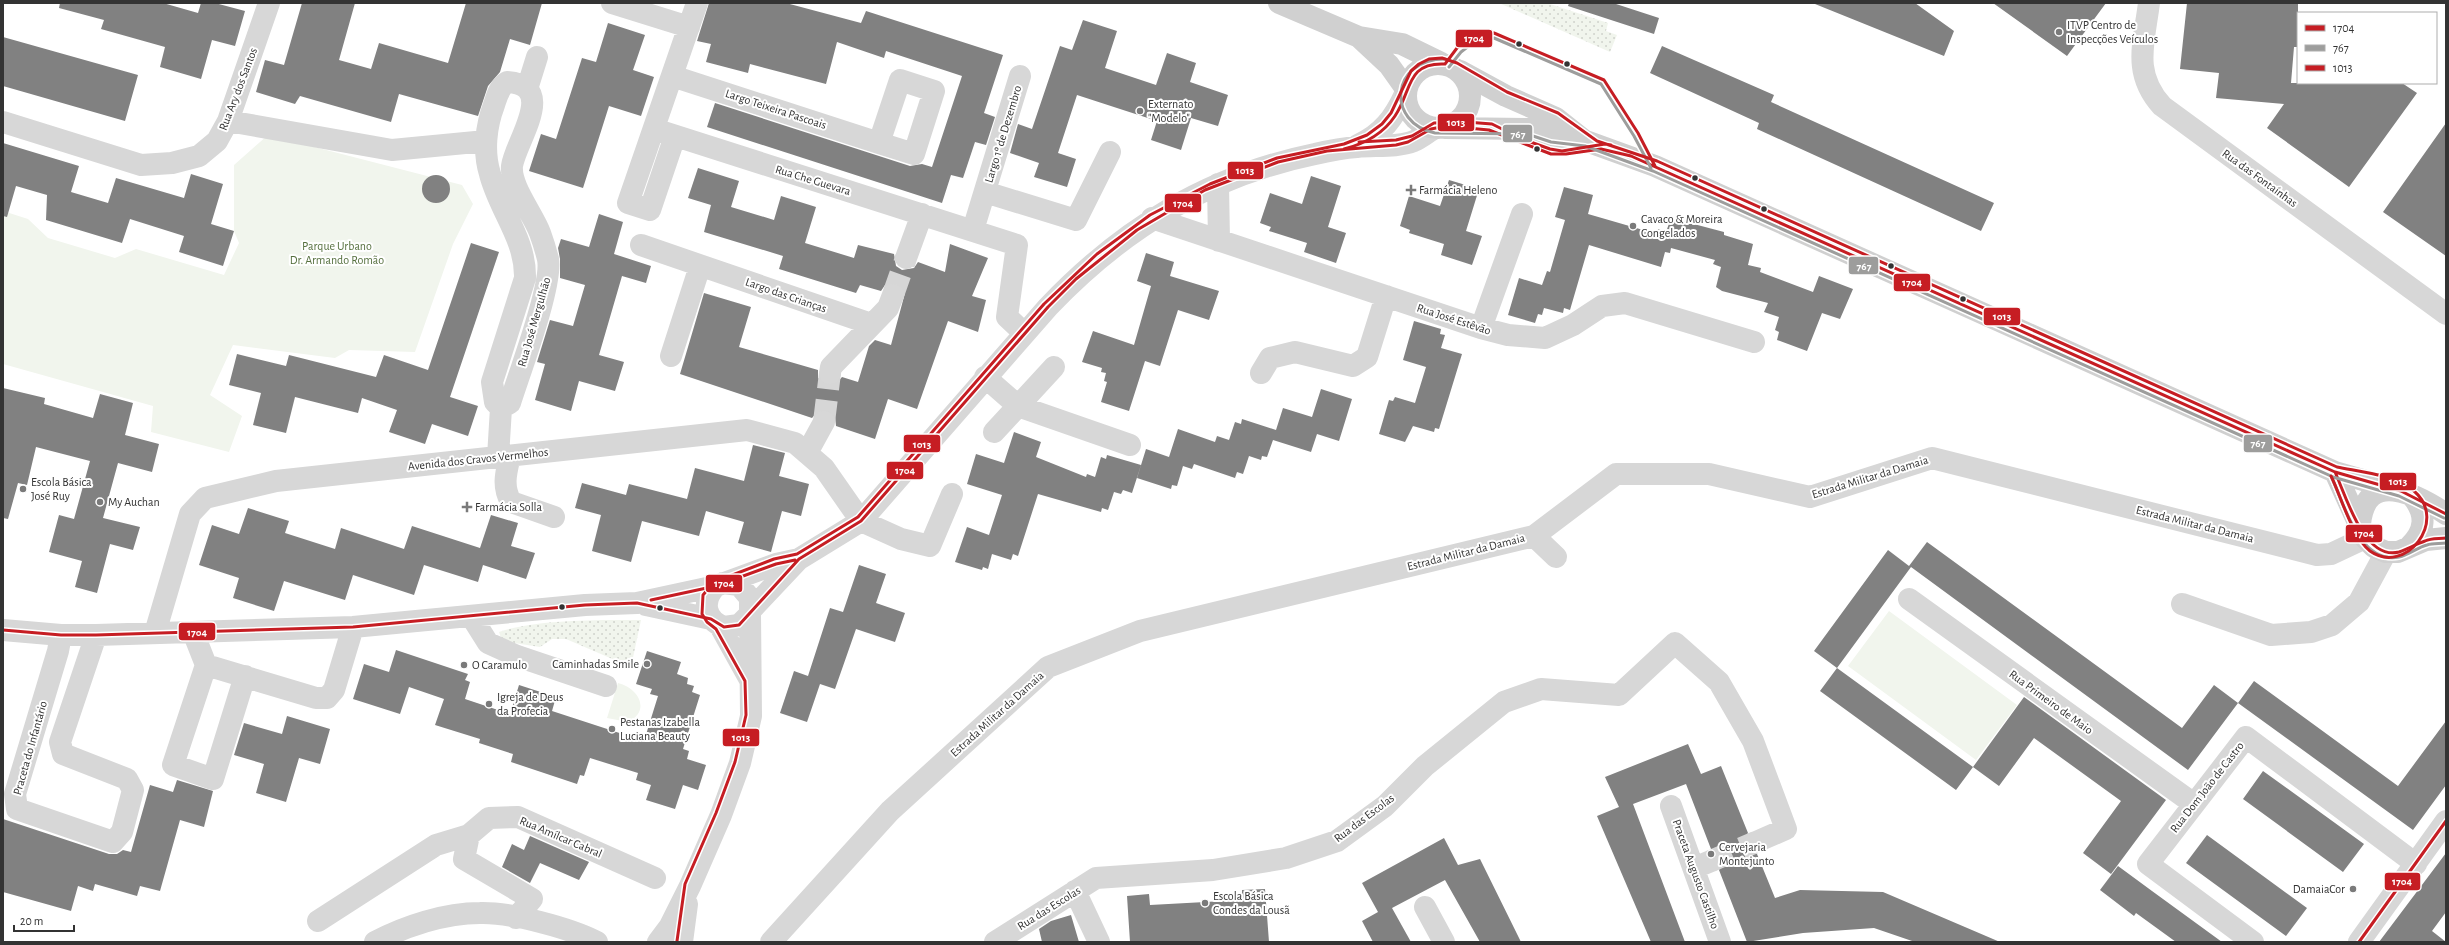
<svg xmlns="http://www.w3.org/2000/svg" width="2449" height="945" font-family="'Alegreya Sans',sans-serif">
	<style>
		.grass { fill: url(#grass-dots) }
		.green { fill: #f1f5ed }
		.building { fill: #818181 }
		.lines { fill: none; stroke-linecap: round; stroke-linejoin: round }
		.street-tunnel { stroke: #d6d6d6; stroke-width: 22; stroke-dasharray: 22 11; stroke-linecap: butt }
		.street { stroke: #d7d7d7; stroke-width: 22 }
		.secondary { stroke: #d0d0d0; stroke-width: 22 }
		.bus-1-casing { stroke: #fff; stroke-width: 6 }
		.bus-2-casing { stroke: #fff; stroke-width: 6 }
		.bus-3-casing { stroke: #fff; stroke-width: 6 }
		.bus-1 { stroke: #c61d23; stroke-width: 3 }
		.bus-2 { stroke: #9d9d9c; stroke-width: 3 }
		.bus-3 { stroke: #c61d23; stroke-width: 3 }
		.poi-dot { fill: #7a7a7a; stroke: #fff; stroke-width: 1.5 }
		.bus-dot { fill: #333; stroke: #fff; stroke-width: 1.5 }
		.labels { text-anchor: middle; stroke-width: 4; stroke-linejoin: round; paint-order: stroke }
		.poi-label { font-size: 12px; fill: #333; stroke: #fff; text-anchor: start }
		.street-label { font-size: 12px; fill: #333; stroke: #fff }
		.park-label { font-size: 12px; fill: #56703f; stroke: #fff }
		.line-badge { stroke: #fff; stroke-width: 1.5 }
		.badge-label { font-size: 11px; text-anchor: middle; font-weight: bold; fill: #fff }
	</style>
	<defs>
		<pattern id="grass-dots" width="8" height="8" patternUnits="userSpaceOnUse"><rect width="8" height="8" fill="#f1f5ed"/><path d="M2 2h.1M6 6h.1" fill="none" stroke="#cfd2cc" stroke-width="1.8" stroke-linecap="round"/></pattern>
	</defs>
	<rect width="100%" height="100%" fill="#fff"/>
	<path class="grass" d="M1499 3H1547L1608 23 1606 31 1617 35 1610 52Z
		M641 620 631 667 566 639H552L540 647 502 641 499 632C538 619 599 620 641 620Z"/>
	<path class="green" d="M268 135 462 185 473 204 453 244 415 352 349 350 335 358 233 345 210 395 242 416 229 452 151 432 153 406 3 364V211L28 219 48 238 115 258 136 249 224 275 239 243 234 231V165Z
		M1889 611 2017 705 1976 760 1848 666Z
		M618 683C639 688 651 711 628 722L607 718Z"/>
	<path class="building" d="M60 3H163L198 13 201 3H215L245 11 235 46 212 40 201 79 160 67 165 47 101 29 104 20 59 8Z
		M302 3H355L339 60 371 69 379 43 448 63 466 3H542L530 45 510 39 500 72 488 86 478 116 399 94 391 122 300 96 295 104 256 92 265 60 284 65Z
		M709 3H786L861 23 866 11 1003 55 984 113 995 117 986 145 975 142 963 178 951 175 942 203 707 127 715 103 910 166 922 164 932 167 962 76 886 51 884 58 837 42 826 84 750 64 748 73 706 62 711 44 697 41Z
		M1569 3H1613L1659 18 1654 34 1568 6Z
		M1915 3 1954 31 1944 56 1815 4Z
		M1993 3H2106L2067 56Z
		M2187 3H2298V47H2294L2291 83H2402L2417 93 2349 187 2267 128 2284 104 2216 98 2219 73 2180 69Z
		M1083 20 1117 31 1105 68 1156 85 1167 53 1196 63 1190 82 1228 95 1218 126 1191 118 1181 150 1151 140 1157 121 1077 95 1058 153 1076 159 1067 187 1034 177 1039 163 1010 153 1018 124 1032 129 1060 46 1072 50Z
		M608 23 645 35 633 70 654 77 641 116 609 106 583 188 529 171 541 134 556 139 582 58 596 62Z
		M3 37 138 75 125 121 3 86Z
		M1662 46 1774 95 1771 102 1994 203 1981 231 1757 129 1759 123 1650 73Z
		M2446 123V256L2383 212Z
		M3 143 79 166 71 192 108 203 116 178 184 198 191 174 223 184 211 224 234 231 223 266 179 252 184 236 130 219 122 243 46 220 47 195 16 186 7 217 3 216Z
		M698 168 739 181 731 207 774 220 781 196 816 207 805 243 854 258 858 245 894 254 896 266 902 270 914 268 918 262 945 272 950 244 988 258 972 296 986 300 978 332 948 321 917 409 888 399 875 439 836 426 835 416 830 411H818L812 418 680 374 704 293 751 307 739 347 818 370V378L828 385H835L842 377 858 382 869 346 875 340 891 345 905 293 902 287 897 283 885 285 881 291 860 285 856 293 779 269 783 256 704 232 711 205 688 198Z
		M422 189a14 14 0 1 1 28 0a14 14 0 1 1-28 0Z
		M1311 176 1341 186 1328 227 1346 233 1336 263 1304 252 1307 243 1269 231 1271 227 1260 223 1270 193 1302 204Z
		M1449 180 1479 189 1466 231 1482 236 1472 265 1441 255 1444 244 1409 233 1410 230 1400 226 1409 196 1440 206Z
		M1564 187 1593 195 1588 214 1657 234 1658 229 1666 232 1671 218 1724 232V235L1753 244 1748 265 1761 268 1760 272 1813 292 1819 276 1853 289 1840 319 1822 313 1807 351 1777 340 1779 332 1775 330 1779 317 1764 312 1768 303 1722 291 1716 287 1721 267 1713 264 1715 260 1671 248 1670 253 1665 252 1661 267 1589 245 1570 310 1564 308 1563 313 1544 308 1542 315 1538 314 1535 323 1508 315 1519 278 1542 285 1547 271 1550 272 1565 220 1555 217Z
		M599 214 623 222 614 254 651 266 646 283 622 276 599 355 624 362 615 391 579 381 571 411 535 400 545 364 537 362 550 320 573 326 585 285 560 278V259L558 248 561 239 589 247Z
		M471 243 499 252 450 397 478 406 468 436 432 424 425 444 389 432 397 410 362 398 358 413 295 397 286 433 253 425 261 393 229 385 237 354 286 366 289 355 376 377 384 355 428 370Z
		M1146 253 1174 262 1170 276 1219 291 1209 320 1178 310 1160 366 1145 361 1129 411 1101 402 1107 382 1104 381 1106 373 1101 372 1102 368 1082 362 1093 331 1134 345 1151 286 1137 281Z
		M1414 321 1441 329 1440 334 1445 335 1441 348 1462 354 1439 429 1435 428 1434 432 1413 426 1405 442 1379 434 1389 400 1393 401 1395 397 1415 403 1426 367 1403 360Z
		M3 388 45 398 44 404 93 418 100 394 133 403 125 435 159 444 152 472 118 463 103 518 140 527 133 550 110 544 97 593 75 587 82 561 49 552 59 515 74 519 90 461 36 447 27 485 18 483 8 519 3 518Z
		M1321 389 1352 399 1339 441 1317 434 1311 452 1273 440 1267 457 1262 456 1261 460 1249 456 1243 474 1237 472 1235 478 1194 464 1192 469 1183 466 1177 486 1172 485 1171 489 1137 478 1146 449 1169 457 1178 429 1215 442 1217 436 1229 440 1235 422 1241 424 1242 419 1276 430 1283 408 1312 417Z
		M1014 432 1041 442 1036 457 1086 477 1087 474 1095 477 1101 457 1106 459 1107 455 1141 465 1132 493 1123 490 1121 494 1114 492 1108 510 1102 508 1101 512 1038 494 1018 556 1013 554 1011 560 992 554 988 569 983 567 982 570 955 562 967 527 989 535 1002 495 967 484 976 454 1004 463Z
		M753 445 785 453 779 476 809 484 801 516 782 511 771 552 738 543 744 522 706 511 699 536 642 521 631 562 592 551 601 515 575 508 582 483 626 495 629 484 687 499 695 468 744 481Z
		M248 508 289 521 285 533 335 549 341 528 404 549 412 526 480 548 491 515 518 523 511 546 535 553 526 579 483 565 478 582 424 565 414 595 353 575 345 600 284 581 274 611 233 598 239 578 199 565 212 525 239 534Z
		M1927 542 2182 728 2214 685 2238 703 2188 770 1911 567 1837 668 1814 651 1888 550 1909 566Z
		M859 565 886 574 876 603 905 613 895 642 856 629 835 689 820 684 807 722 780 713 794 671 808 676 830 608 843 612Z
		M396 650 468 674 465 680 470 682 465 699 510 714 519 685 556 697 552 711 644 741 658 696 650 694 652 689 636 684 647 651 681 662 677 674 688 678 687 684 694 686 692 692 700 695 683 749 689 751 687 759 706 765 698 790 683 785 675 809 646 800 651 785 636 780 638 773 590 758 584 776 580 775 577 784 511 762 513 754 479 743 480 739 435 725 444 699 409 687 400 714 353 699 364 664 389 672Z
		M1837 668 1973 767 1956 790 1820 691Z
		M2254 681 2398 786 2446 721V785L2413 830 2238 703Z
		M2024 697 2166 800 2111 874 2083 853 2121 801 2034 738 1999 786 1973 767Z
		M287 716 330 729 320 764 299 758 286 802 256 793 264 764 234 755 244 723 282 734Z
		M1688 744 1701 774 1721 766 1748 833 1744 840V847L1749 852 1757 854 1775 898 1800 890 1883 892 2000 942H1915L1874 928 1803 933 1747 942 1719 870 1723 863V857L1718 851 1711 849 1686 784 1633 804 1685 942H1651L1597 816 1619 807 1605 777Z
		M2263 771 2364 844 2343 872 2243 799Z
		M177 780 213 791 204 827 180 820 160 891 140 886 137 896 95 884 93 891 78 886 71 911 3 892V819L109 854H117L123 850 131 852 150 785 173 792Z
		M2207 835 2307 908 2286 936 2186 863Z
		M530 836 589 862 579 880 540 863 530 883 502 867 512 844 524 850Z
		M1444 838 1458 865 1480 859 1521 942H1480L1445 880 1392 908 1411 942H1373L1362 921 1378 912 1362 883Z
		M2446 853V912L2432 931 2446 942H2379Z
		M2118 866 2152 891 2222 942H2176L2136 913 2134 916 2100 890Z
		M1265 889 1269 942H1130L1127 896 1149 894 1150 905 1242 900V890Z
		M1071 915 1079 942H1042L1039 929 1051 921Z"/>
	<g class="lines">
		<path class="street-tunnel" d="M893 295 906 258
			M824 422 830 373
			M1711 861 1756 842"/>
		<path class="street" d="M612 3 689 27
			M2149 3C2144 43 2132 73 2162 106L2446 314
			M672 76 879 143
			M900 80 934 91 914 154 879 143Z
			M507 82C559 85 515 142 512 166 510 186 533 214 540 233 543 241 546 251 548 259 553 284 519 374 510 403L501 408 495 402 492 382 525 278C526 239 499 210 490 174 483 152 486 126 494 105 497 96 499 87 507 82Z
			M527 89 537 57
			M228 121 392 150 486 141
			M3 122 141 165 172 163 199 156 217 141 228 121 269 3
			M654 129 1017 245 1007 317 1024 333
			M675 136 650 210 628 203 697 3
			M1358 145C1382 134 1394 118 1405 94
			M1218 184 1219 241
			M985 192 1076 220 1110 152
			M1152 218 1481 328 1508 335 1545 338 1573 325 1602 306 1625 303 1754 342
			M973 230 1020 76
			M641 245 871 324
			M906 258 922 214
			M1481 328 1522 214
			M671 356 700 266
			M830 373 831 367 888 308 893 295
			M1261 373 1270 358 1295 352 1353 366 1367 357 1386 296
			M985 377 1018 406 1130 445
			M994 432 1054 367
			M807 453 824 422
			M510 456C506 473 502 486 511 502L554 517
			M498 457 501 408
			M1534 536 1556 557
			M716 586C701 601 705 620 724 627L739 625 750 614V598L739 585 723 583
			M1909 599 2194 804
			M2182 604 2271 635 2311 632 2332 625 2359 602 2386 552
			M646 605 711 619
			M750 611 799 559 861 521 1048 307C1122 229 1208 176 1315 154 1328 151 1343 148 1357 147 1375 145 1396 148 1414 141 1421 138 1428 132 1435 128
			M471 616 488 643 517 656 606 686
			M720 626 750 680
			M3 630 61 635H96L353 627 585 605 637 603 716 586 776 564 799 559
			M193 632 206 665 316 698H327L334 690 353 627
			M155 633 190 514 205 498 276 481 747 430 795 443 824 468 861 521 901 539 930 546 952 494
			M61 635 58 651 15 794 17 809 113 842 122 832 133 790 127 779 63 754 60 742 96 635
			M206 665 173 765 213 779 245 676
			M1671 806 1720 942
			M1694 868 1711 861
			M1075 891 1099 942
			M1425 907 1444 942
			M516 918 532 899 464 859 469 835 489 818 518 817 655 878
			M318 921 436 845 469 835
			M375 942C405 926 445 913 480 913 510 912 570 928 597 942
			M658 942 670 926 690 886 721 815 740 763 751 716 750 614
			M682 942 687 904
			M771 942 890 811 1048 667 1140 631 1534 536 1616 474H1709L1810 497 1932 458 2317 555 2331 554 2365 538
			M995 942 1096 878 1213 870 1286 858 1337 841 1385 806 1425 766 1504 702 1541 689 1619 695 1675 643 1719 682 1753 741 1786 829 1756 842
			M2253 942 2148 864 2246 737 2416 864
			M2359 942 2446 821"/>
		<path class="secondary" d="M1279 3 1359 37 1402 44 1441 63
			M1359 37 1389 65 1406 89
			M1406 96a32 32 0 1 1 64 0a32 32 0 1 1-64 0Z
			M1460 71 1506 96 1556 118 1585 141
			M1445 128 1528 129 1552 137 1586 141 1655 166 2335 472 2401 491
			M2335 472 2365 538 2374 547 2386 552H2398L2426 540 2446 538
			M2360 524C2366 468 2416 494 2446 514
			M2409 547C2426 531 2427 514 2412 496"/>
		<defs>
			<path id="bus-1" d="M1344 149C1364 144 1383 134 1395 116 1412 91 1406 62 1445 64L1457 48 1468 40 1494 33 1604 80 1638 133 1655 166
				M2313 462 2335 472C2346 496 2364 561 2399 552 2408 549 2416 544 2425 541 2431 538 2439 539 2446 538
				M651 600 716 586 776 564 795 560
				M3 630 61 635H96L353 627 585 605 637 603 711 619 724 627 739 625 799 559 861 521 1048 307 1076 279 1137 230 1205 190 1278 162 1327 151 1396 145 1408 142 1431 129 1446 126 1489 130 1551 154H1566L1601 149 1631 156 2335 472 2401 491 2446 514
				M2359 942 2446 821"/>
			<path id="bus-2" d="M1445 59C1390 59 1386 123 1435 133L1527 134 1551 142 1585 146 1653 171 2333 477 2399 496 2444 518
				M1449 67 1461 52 1470 45 1494 38 1601 84 1634 136 1651 168
				M2311 467 2331 476C2344 503 2359 565 2399 557 2409 555 2418 547 2427 545 2433 543 2440 544 2446 543"/>
			<path id="bus-3" d="M1359 142 1396 140 1412 136 1434 123 1466 122 1492 124 1522 139 1550 149 1562 151 1605 144 1611 145
				M677 941 685 884 716 813 735 762 746 715 745 681 716 629 707 622 702 614 703 595 714 582 774 559 797 554 858 517 1044 304 1097 254 1150 215 1210 184 1277 158 1344 144 1367 135 1382 124 1391 113 1411 71 1419 64 1429 59 1442 58 1457 63 1507 92 1558 113 1597 141 1657 161 2337 467C2361 472 2395 475 2414 491 2449 521 2405 576 2370 551 2352 537 2341 496 2331 476"/>
		</defs>
		<use href="#bus-1" class="bus-1-casing"/>
		<use href="#bus-2" class="bus-2-casing"/>
		<use href="#bus-3" class="bus-3-casing"/>
		<use href="#bus-1" class="bus-1"/>
		<use href="#bus-2" class="bus-2"/>
		<use href="#bus-3" class="bus-3"/>
	</g>
	<g class="poi-dot">
		<circle cx="2059" cy="32" r="4"/>
		<circle cx="1140" cy="111" r="4"/>
		<path d="M1409 184h4v4h4v4h-4v4h-4v-4h-4v-4h4z"/>
		<circle cx="1633" cy="226" r="4"/>
		<circle cx="23" cy="489" r="4"/>
		<circle cx="100" cy="502" r="4"/>
		<path d="M465 501h4v4h4v4h-4v4h-4v-4h-4v-4h4z"/>
		<circle cx="647" cy="664" r="4"/>
		<circle cx="464" cy="665" r="4"/>
		<circle cx="489" cy="704" r="4"/>
		<circle cx="612" cy="729" r="4"/>
		<circle cx="1711" cy="854" r="4"/>
		<circle cx="2353" cy="889" r="4"/>
		<circle cx="1205" cy="903" r="4"/>
	</g>
	<g class="bus-dot">
		<circle cx="1519" cy="44" r="3.5"/>
		<circle cx="1567" cy="64" r="3.5"/>
		<circle cx="1537" cy="149" r="3.5"/>
		<circle cx="1695" cy="178" r="3.5"/>
		<circle cx="1764" cy="209" r="3.5"/>
		<circle cx="1891" cy="266" r="3.5"/>
		<circle cx="1963" cy="299" r="3.5"/>
		<circle cx="562" cy="607" r="3.5"/>
		<circle cx="660" cy="608" r="3.5"/>
	</g>
	<g class="labels">
		<g class="poi-label">
			<text x="2067" y="29">ITVP Centro de<tspan x="2067" dy="14">Inspecções Veículos</tspan></text>
			<text x="1148" y="108">Externato<tspan x="1148" dy="14">"Modelo"</tspan></text>
			<text x="1419" y="194">Farmácia Heleno</text>
			<text x="1641" y="223">Cavaco &amp; Moreira<tspan x="1641" dy="14">Congelados</tspan></text>
			<text x="31" y="486">Escola Básica<tspan x="31" dy="14">José Ruy</tspan></text>
			<text x="108" y="506">My Auchan</text>
			<text x="475" y="511">Farmácia Solla</text>
			<text x="639" y="668" text-anchor="end">Caminhadas Smile</text>
			<text x="472" y="669">O Caramulo</text>
			<text x="497" y="701">Igreja de Deus<tspan x="497" dy="14">da Profecia</tspan></text>
			<text x="620" y="726">Pestanas Izabella<tspan x="620" dy="14">Luciana Beauty</tspan></text>
			<text x="1719" y="851">Cervejaria<tspan x="1719" dy="14">Montejunto</tspan></text>
			<text x="2345" y="893" text-anchor="end">DamaiaCor</text>
			<text x="1213" y="900">Escola Básica<tspan x="1213" dy="14">Condes da Lousã</tspan></text>
		</g>
		<g class="street-label">
			<text transform="translate(238 89) rotate(-69)" y="4">Rua Ary dos Santos</text>
			<text transform="translate(776 109) rotate(18)" y="4">Largo Teixeira Pascoais</text>
			<text transform="translate(1003 134) rotate(-73)" y="4">Largo 1º de Dezembro</text>
			<text transform="translate(2260 178) rotate(36)" y="4">Rua das Fontaínhas</text>
			<text transform="translate(813 180) rotate(17)" y="4">Rua Che Guevara</text>
			<text transform="translate(786 295) rotate(19)" y="4">Largo das Crianças</text>
			<text transform="translate(1454 319) rotate(18)" y="4">Rua José Estêvão</text>
			<text transform="translate(534 322) rotate(-74)" y="4">Rua José Mergulhão</text>
			<text transform="translate(478 459) rotate(-6)" y="4">Avenida dos Cravos Vermelhos</text>
			<text transform="translate(1870 477) rotate(-17)" y="4">Estrada Militar da Damaia</text>
			<text transform="translate(2195 524) rotate(14)" y="4">Estrada Militar da Damaia</text>
			<text transform="translate(1466 552) rotate(-14)" y="4">Estrada Militar da Damaia</text>
			<text transform="translate(2051 702) rotate(36)" y="4">Rua Primeiro de Maio</text>
			<text transform="translate(997 714) rotate(-42)" y="4">Estrada Militar da Damaia</text>
			<text transform="translate(30 748) rotate(-74)" y="4">Praceta do Infantário</text>
			<text transform="translate(2207 787) rotate(-52)" y="4">Rua Dom João de Castro</text>
			<text transform="translate(1364 818) rotate(-37)" y="4">Rua das Escolas</text>
			<text transform="translate(561 837) rotate(23)" y="4">Rua Amílcar Cabral</text>
			<text transform="translate(1696 874) rotate(70)" y="4">Praceta Augusto Castilho</text>
			<text transform="translate(1049 908) rotate(-32)" y="4">Rua das Escolas</text>
		</g>
		<g class="park-label">
			<text x="337" y="250">Parque Urbano<tspan x="337" dy="14">Dr. Armando Romão</tspan></text>
		</g>
	</g>
	<g class="line-badge">
		<rect x="1455" y="29" width="38" height="19" rx="4" fill="#c61d23"/>
		<rect x="1437" y="113" width="38" height="19" rx="4" fill="#c61d23"/>
		<rect x="1502" y="124" width="31" height="19" rx="4" fill="#9d9d9c"/>
		<rect x="1227" y="161" width="37" height="19" rx="4" fill="#c61d23"/>
		<rect x="1164" y="193" width="38" height="20" rx="4" fill="#c61d23"/>
		<rect x="1848" y="256" width="31" height="19" rx="4" fill="#9d9d9c"/>
		<rect x="1893" y="273" width="38" height="19" rx="4" fill="#c61d23"/>
		<rect x="1983" y="307" width="38" height="19" rx="4" fill="#c61d23"/>
		<rect x="2243" y="434" width="30" height="19" rx="4" fill="#9d9d9c"/>
		<rect x="903" y="434" width="38" height="19" rx="4" fill="#c61d23"/>
		<rect x="886" y="461" width="38" height="19" rx="4" fill="#c61d23"/>
		<rect x="2379" y="472" width="38" height="19" rx="4" fill="#c61d23"/>
		<rect x="2345" y="524" width="38" height="19" rx="4" fill="#c61d23"/>
		<rect x="705" y="574" width="38" height="19" rx="4" fill="#c61d23"/>
		<rect x="178" y="622" width="38" height="19" rx="4" fill="#c61d23"/>
		<rect x="722" y="728" width="38" height="19" rx="4" fill="#c61d23"/>
		<rect x="2384" y="872" width="37" height="19" rx="4" fill="#c61d23"/>
	</g>
	<g class="badge-label">
		<text x="1474" y="42">1704</text>
		<text x="1456" y="126">1013</text>
		<text x="1518" y="138">767</text>
		<text x="1245" y="174">1013</text>
		<text x="1183" y="207">1704</text>
		<text x="1864" y="270">767</text>
		<text x="1912" y="286">1704</text>
		<text x="2002" y="320">1013</text>
		<text x="2258" y="447">767</text>
		<text x="922" y="448">1013</text>
		<text x="905" y="474">1704</text>
		<text x="2398" y="485">1013</text>
		<text x="2364" y="537">1704</text>
		<text x="724" y="587">1704</text>
		<text x="197" y="636">1704</text>
		<text x="741" y="741">1013</text>
		<text x="2402" y="885">1704</text>
	</g>
	<rect width="2449" height="945" fill="none" stroke="#333333" stroke-width="8"/>
	<rect x="2297" y="12" width="140" height="72" fill="#ffffff" stroke="#adadad"/>
	<rect x="2305" y="25" width="20" height="6" fill="#c61d23" stroke="#adadad"/>
	<text x="2333" y="32" font-size="12" fill="#333333">1704</text>
	<rect x="2305" y="45" width="20" height="6" fill="#9d9d9c" stroke="#adadad"/>
	<text x="2333" y="52" font-size="12" fill="#333333">767</text>
	<rect x="2305" y="65" width="20" height="6" fill="#c61d23" stroke="#adadad"/>
	<text x="2333" y="72" font-size="12" fill="#333333">1013</text>
	<path d="M14 925v6h60v-6" fill="none" stroke="#333333" stroke-width="2"/>
	<text x="20" y="925" font-size="12" fill="#333333" stroke="#ffffff" stroke-width="3" paint-order="stroke">20 m</text>
</svg>
